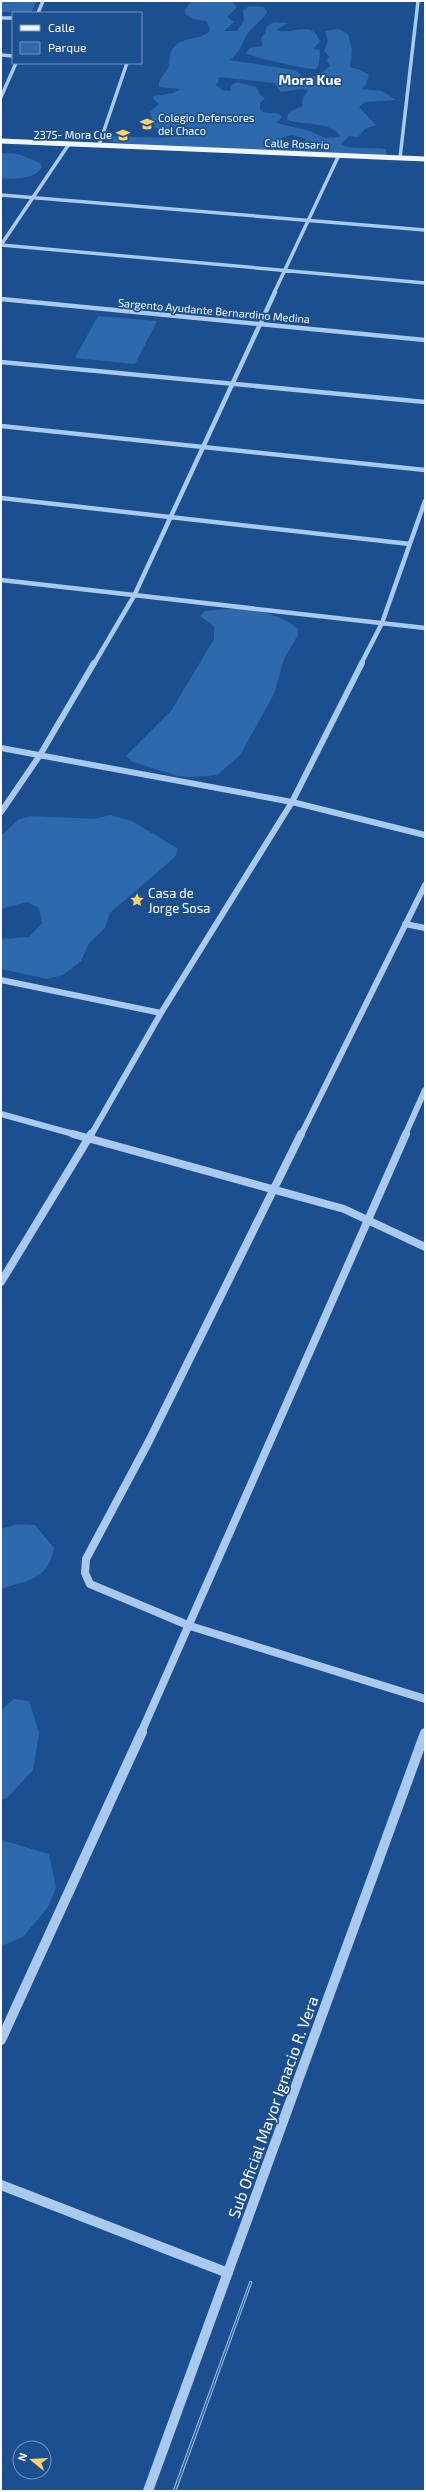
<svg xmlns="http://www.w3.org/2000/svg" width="426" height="2492" font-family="'Exo 2',sans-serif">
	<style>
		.green { fill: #2e69ad; fill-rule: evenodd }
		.water { fill: #3c6290; stroke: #9cc4f0 }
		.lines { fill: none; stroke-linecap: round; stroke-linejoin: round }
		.minor-far4 { stroke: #a9c9ee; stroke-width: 3.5 }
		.minor-far3 { stroke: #a9c9ee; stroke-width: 4.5 }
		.minor-far2 { stroke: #a9c9ee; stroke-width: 6 }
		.minor-far1 { stroke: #a9c9ee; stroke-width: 8 }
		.minor { stroke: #a9c9ee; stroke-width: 10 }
		.major { stroke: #f0f6ff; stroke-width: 5 }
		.labels { text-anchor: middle; stroke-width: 3.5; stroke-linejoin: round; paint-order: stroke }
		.far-poi-label { font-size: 11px; fill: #fff; stroke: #1b4f8f; text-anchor: start }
		.far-street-label { font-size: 11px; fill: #fff; stroke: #1b4f8f }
		.poi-label { font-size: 13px; fill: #fff; stroke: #1b4f8f; text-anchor: start }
		.far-district-label { font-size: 14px; font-weight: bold; fill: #fff; stroke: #1b4f8f }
		.near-street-label { font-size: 16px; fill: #fff; stroke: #1b4f8f }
	</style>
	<rect width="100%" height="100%" fill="#1b4f8f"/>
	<path class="green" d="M1 1H37L31 13 1 12Z
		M191 1 232 2 237 7 227 17 234 22 224 31H237L244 21 243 11 249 6 264 7 267 12C262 21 251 27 246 36 241 46 239 54 229 60L295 70 302 76H318L330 66 327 61 329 56 324 51 328 41 325 31 339 29 348 34 352 50 350 67 358 69 369 75 366 84 362 89 382 91 396 100 365 102 359 107 376 125 365 129 358 137 349 136 341 144C347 150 376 147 386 149L387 156 142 145 96 140C105 131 169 144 184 133L155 128 150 112 159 104 153 98 154 96 173 93 181 89 159 87C158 79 165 74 168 68 170 62 169 57 171 52 178 35 198 42 210 31L207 21 193 19 186 15 185 10ZM218 77 274 83 281 92 303 89 308 91 303 97 302 106 288 113 287 120C302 125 336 122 340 137L325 138 310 131 276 123 282 117 279 114 262 112 260 109V103L265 98 260 95 256 87 237 82 232 85 230 91 222 90 216 85 219 80ZM292 135 306 139 303 144H298L303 148 288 146 278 139Z
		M274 22 288 23 276 30C288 35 307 23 316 34 319 37 317 39 321 41L313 49 320 50 319 64 316 69C309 70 250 57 246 53L250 48 263 46 261 38 265 33 267 26Z
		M1 153 18 154 40 163 42 167C36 180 14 178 1 179Z
		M98 316 157 321 135 364 75 358Z
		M240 608C260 611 281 615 298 629V635L284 659 274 694 240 755 217 775 191 777 178 776 133 762 126 756 171 711 214 639V626L200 616 205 611Z
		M110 815 132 821 178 849 175 857 110 913 105 928 89 943 81 961 63 975 47 979 1 969V939L29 937 42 923 39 908 27 902 1 909V836L18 820 30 816 95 819Z
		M18 1524 35 1525 54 1548C48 1580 28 1580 1 1589V1529Z
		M14 1699 29 1701 39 1733 33 1770 7 1798 1 1800V1710Z
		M1 1840 49 1854 56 1888 48 1907 23 1937 1 1946Z"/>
	<path class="water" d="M250 2281 252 2282 176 2491H173Z"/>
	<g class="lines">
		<path class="minor-far4" d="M38 13 43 1
			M1 18H13
			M1 55 13 56
			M1 97 16 63
			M99 145 127 63
			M400 158 418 1
			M1 195 425 230
			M1 245 425 283
			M1 245 69 144
			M274 293 339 155"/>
		<path class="minor-far3" d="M1 299 425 340
			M1 362 425 402
			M1 426 425 470
			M1 498 410 544
			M1 580 425 628
			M94 664 134 596 275 292
			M361 664 382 623 425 501"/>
		<path class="minor-far2" d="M1 748 292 802 425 835
			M1 812 40 755 94 663
			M405 924 425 928
			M1 980 161 1013
			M1 1114 77 1135
			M91 1135 161 1013 292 802 362 663
			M301 1135 425 885
			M405 1135 425 1090"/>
		<path class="minor-far1" d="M73 1134 344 1209 425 1247
			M301 1134 149 1441 86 1559 85 1573 90 1584 190 1626 425 1699
			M1 1282 91 1134
			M141 1733 406 1134"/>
		<path class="minor" d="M1 2040 142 1732
			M1 2185 228 2273
			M148 2491 425 1733"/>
		<path class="major" d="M1 141 425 159"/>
	</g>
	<defs>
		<symbol id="school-bare" viewBox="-9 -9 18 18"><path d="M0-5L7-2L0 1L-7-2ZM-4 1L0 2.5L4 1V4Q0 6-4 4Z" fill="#ffd166" stroke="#1b4f8f" stroke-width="2.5" paint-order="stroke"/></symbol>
		<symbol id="sight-bare" viewBox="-9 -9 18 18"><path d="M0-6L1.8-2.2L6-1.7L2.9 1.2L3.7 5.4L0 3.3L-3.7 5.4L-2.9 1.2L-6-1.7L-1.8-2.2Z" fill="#ffd166" stroke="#1b4f8f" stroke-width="2.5" paint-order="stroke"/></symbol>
	</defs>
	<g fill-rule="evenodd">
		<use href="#school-bare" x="137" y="114" width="20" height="20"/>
		<use href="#school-bare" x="113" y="125" width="20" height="20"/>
		<use href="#sight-bare" x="127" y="890" width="20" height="20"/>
	</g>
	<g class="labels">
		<g class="far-poi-label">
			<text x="158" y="122">Colegio Defensores<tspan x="158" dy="13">del Chaco</tspan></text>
			<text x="112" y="139" text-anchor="end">2375- Mora Cue</text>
		</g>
		<g class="far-street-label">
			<text transform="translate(297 144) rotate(2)" y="4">Calle Rosario</text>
			<text transform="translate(214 311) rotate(5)" y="4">Sargento Ayudante Bernardino Medina</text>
		</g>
		<g class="poi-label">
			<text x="148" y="898">Casa de<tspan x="148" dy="15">Jorge Sosa</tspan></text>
		</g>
		<g class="far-district-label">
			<text x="310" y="85">Mora Kue</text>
		</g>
		<g class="near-street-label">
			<text transform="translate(273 2107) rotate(-70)" y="6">Sub Oficial Mayor Ignacio R. Vera</text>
		</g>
	</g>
	<rect width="426" height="2492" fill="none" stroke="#ffffff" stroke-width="4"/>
	<rect x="12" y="12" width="130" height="52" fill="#1b4f8f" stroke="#7695bc"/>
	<rect x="20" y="25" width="20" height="6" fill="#f0f6ff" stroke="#7695bc"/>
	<text x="48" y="32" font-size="12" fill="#ffffff">Calle</text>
	<rect x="20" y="42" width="20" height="12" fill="#2e69ad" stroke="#7695bc"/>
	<text x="48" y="52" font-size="12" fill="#ffffff">Parque</text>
	<g transform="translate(32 2460) rotate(288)"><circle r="19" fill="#1b4f8f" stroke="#7695bc"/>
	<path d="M0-3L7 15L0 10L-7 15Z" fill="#ffd166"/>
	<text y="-6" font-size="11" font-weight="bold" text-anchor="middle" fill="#ffffff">N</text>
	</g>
</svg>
